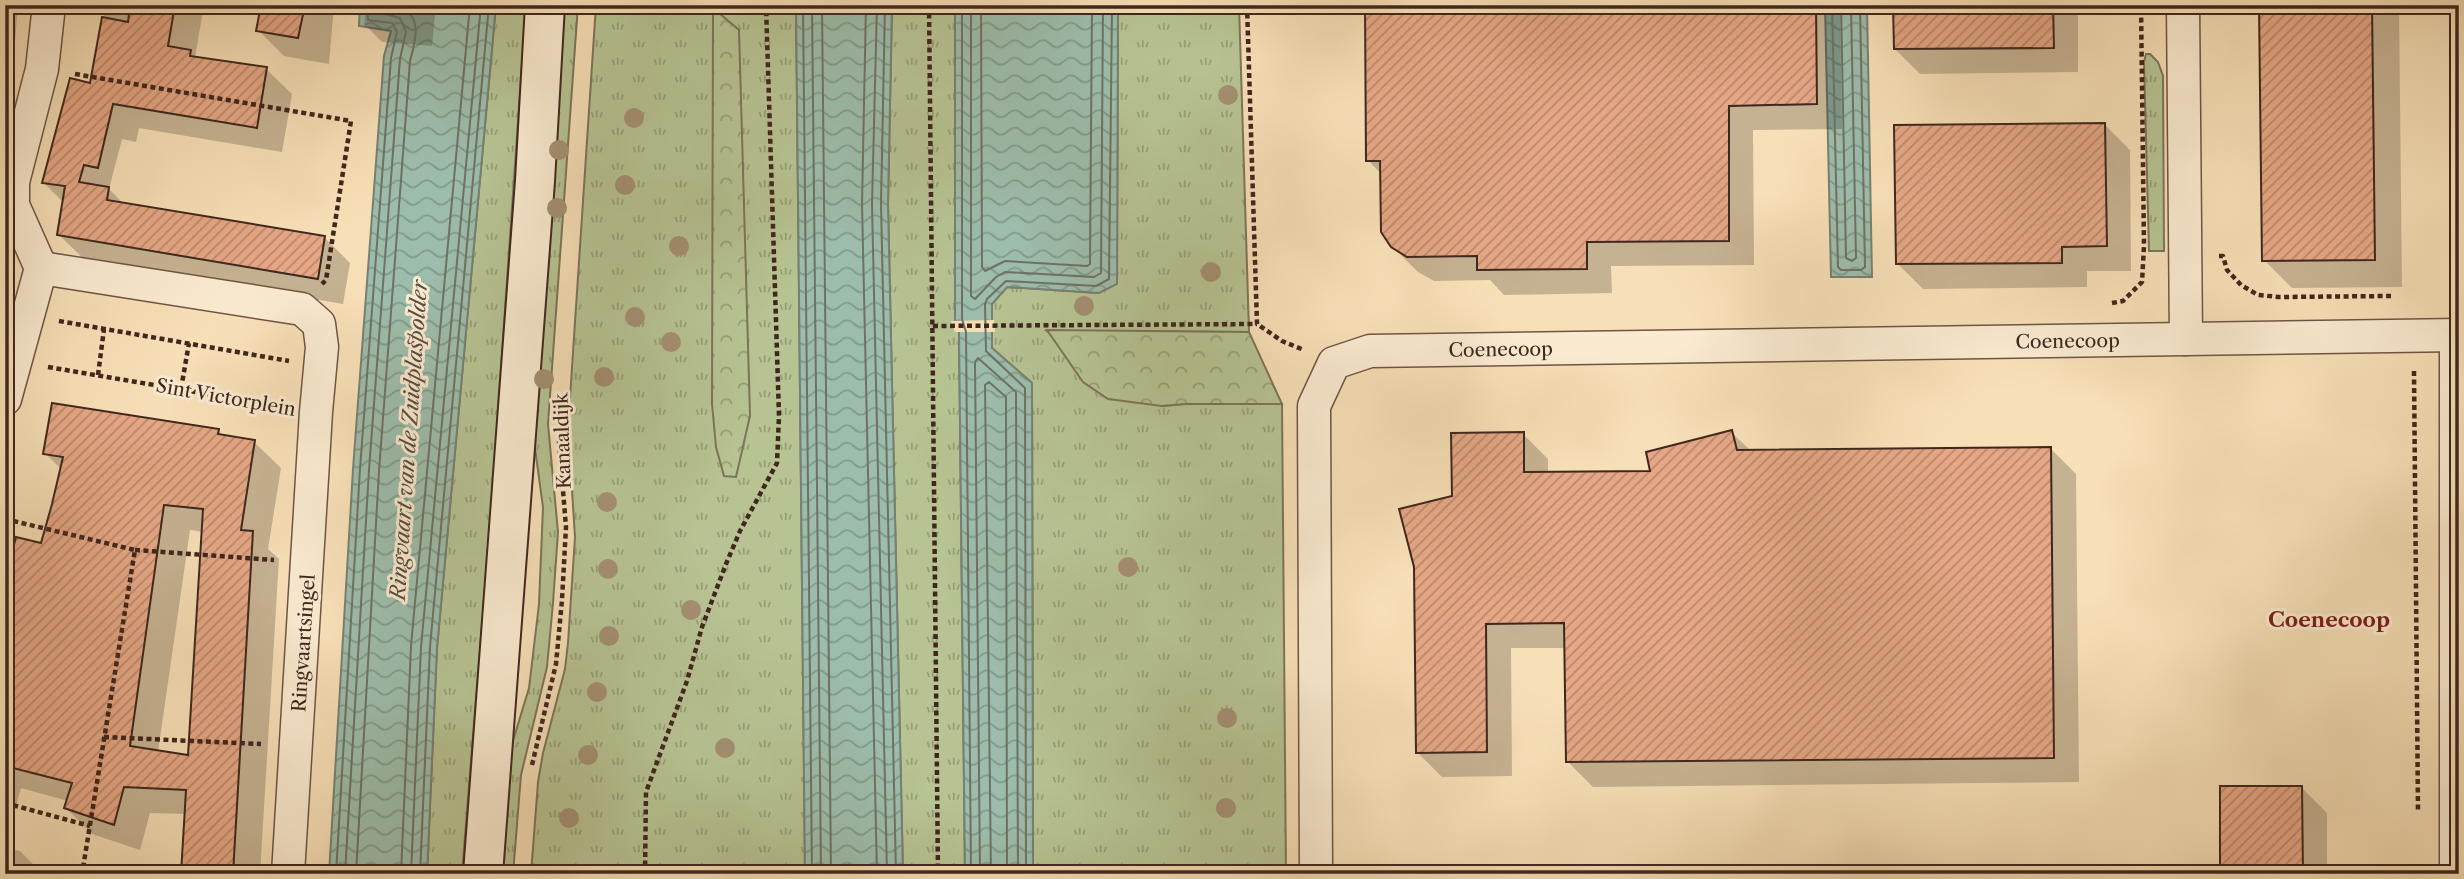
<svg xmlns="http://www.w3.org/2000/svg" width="2464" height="879" font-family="'Libre Caslon Text',serif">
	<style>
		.grass { fill: url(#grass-tufts); stroke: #7c7558; stroke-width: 2 }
		.forest { fill: url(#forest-crowns); stroke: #7c7558; stroke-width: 2 }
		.water { fill: url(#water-waves); stroke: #788173; stroke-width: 2 }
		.pier { fill: #f7dfb7 }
		.shadow { fill: #0003; fill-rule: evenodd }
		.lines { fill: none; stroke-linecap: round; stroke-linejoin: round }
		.shore { stroke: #6e7264; stroke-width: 2 }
		.building { fill: url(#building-hatch); stroke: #40271d; stroke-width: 2; fill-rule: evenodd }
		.minor-casing { stroke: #6e5544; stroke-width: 35 }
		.secondary-casing { stroke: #40271d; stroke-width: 42 }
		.path { stroke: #40271d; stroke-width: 4.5; stroke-dasharray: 5 3.5; stroke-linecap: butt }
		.minor { stroke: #faead0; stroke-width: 32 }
		.secondary { stroke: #faead0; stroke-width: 38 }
		.tree { fill: #a38f72 }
		.labels { text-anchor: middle; stroke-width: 6; stroke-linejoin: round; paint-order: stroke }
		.street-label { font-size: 19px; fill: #40271d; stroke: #faead0 }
		.water-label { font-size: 21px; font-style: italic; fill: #574c41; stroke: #faead0 }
		.neighbourhood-label { font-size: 21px; font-weight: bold; fill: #7a1f14; stroke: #faead0 }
	</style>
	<defs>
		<pattern id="grass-tufts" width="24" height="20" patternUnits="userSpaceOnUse" patternTransform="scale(1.75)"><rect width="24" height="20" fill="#b7c393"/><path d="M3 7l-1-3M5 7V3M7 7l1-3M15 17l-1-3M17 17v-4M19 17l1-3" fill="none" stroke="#969e77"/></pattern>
		<pattern id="forest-crowns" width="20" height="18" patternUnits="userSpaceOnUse" patternTransform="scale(1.75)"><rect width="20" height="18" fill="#b7c393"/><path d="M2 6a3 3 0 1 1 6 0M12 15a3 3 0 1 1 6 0" fill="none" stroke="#969e77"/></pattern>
		<pattern id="water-waves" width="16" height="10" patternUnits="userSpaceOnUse" patternTransform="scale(1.75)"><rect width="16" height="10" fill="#9dbdac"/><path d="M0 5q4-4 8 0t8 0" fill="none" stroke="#819a8b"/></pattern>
		<pattern id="building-hatch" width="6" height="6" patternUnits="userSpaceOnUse" patternTransform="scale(1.75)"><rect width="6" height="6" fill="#e5a785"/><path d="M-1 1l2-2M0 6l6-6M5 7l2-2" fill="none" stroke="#bb886c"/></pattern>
	</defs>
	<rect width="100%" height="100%" fill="#f7dfb7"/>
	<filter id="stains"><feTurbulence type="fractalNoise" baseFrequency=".00286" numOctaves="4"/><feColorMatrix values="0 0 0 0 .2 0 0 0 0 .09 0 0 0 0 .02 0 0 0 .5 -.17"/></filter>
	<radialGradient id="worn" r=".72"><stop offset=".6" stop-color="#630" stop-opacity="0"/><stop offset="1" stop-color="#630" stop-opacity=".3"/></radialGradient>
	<path class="grass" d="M496 5H526L492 499 462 874H427L437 648Z
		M563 5H578L548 424 558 532 553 603 547 667 521 775 513 874H500L509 754 529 688 539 604 543 507 533 434Z
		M596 5H796L805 874H531L538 782 543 753 565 669 568 643 575 537 568 428Z
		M892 5H955V321L959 332 965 874H903L888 204Z
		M1118 5H1239L1249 332 1047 331 1162 406 1185 404H1282L1286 874H1033L1032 383 992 348V304L1007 287 1098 293 1117 283Z
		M2146 54H2150L2158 62 2163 76 2164 251H2149L2144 62Z"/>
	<path class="forest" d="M713 8 739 30 750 416 736 477 724 476 716 447 712 404Z
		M1047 330 1249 332 1282 404H1185L1162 406 1108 399 1083 382Z"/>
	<path class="water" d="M360 5H496L437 648 427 874H329L353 469 384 56 391 31 359 26Z
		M796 5H892L888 204 903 874H805Z
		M955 5H1118L1117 284 1099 293 1007 287 992 304V348L1032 383 1033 874H965L959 332 955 321Z
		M1825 5H1867L1872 277H1831Z"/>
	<path class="pier" d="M994 320 995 332H955L951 321Z"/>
	<path class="shadow" d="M5 5H18L11 93 5 114Z
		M106 5H204L195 57 266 69 292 94 282 152 139 128 136 142 122 139 109 189 124 204 324 237 350 263 343 304 85 260 59 235 64 203 44 183 91 85Z
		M263 5H334L329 64 284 56 258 30Z
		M366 5H436L432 46 382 42 364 24Z
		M1367 5H1840L1842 129 1753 130 1754 265 1611 266 1612 293 1504 295 1490 280 1434 281 1418 272 1392 246 1382 175 1368 160Z
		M1895 5H2078V72L1920 74 1895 49Z
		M2261 5H2399L2402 287 2292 288 2264 260Z
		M2105 125 2130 150 2131 271H2087V287L1923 289 1898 264Z
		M218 431 225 437 254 442 281 468 268 549 279 559 260 874H183L186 814 150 813 140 850 92 834 66 808 68 801 21 788 5 846V585L42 545 62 470 45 453ZM190 530 204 532 189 757 158 752Z
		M1731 432 1751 451 2051 449 2076 474 2079 782 1593 787 1568 762 1566 648H1511L1512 776 1442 777 1417 752 1454 498 1523 434 1548 459V474L1652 472Z
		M2301 787 2327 813V874H2222Z
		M5 848 20 851 43 874H5Z
		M1391 871H1446L1449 874H1391Z"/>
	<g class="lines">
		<path class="shore" d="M803 5 812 874
			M812 5 821 874
			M822 5 831 874
			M866 5 862 204 877 874
			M877 5 872 204 887 874
			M885 5 881 204 896 874
			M962 5V319L966 332 971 874
			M971 5V296L975 299 996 277 1005 272 1094 277 1101 273 1103 5
			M981 5 982 267 985 271 1005 261 1087 266 1090 264 1092 5
			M1832 5 1838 267 1841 270H1861L1865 267 1860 5
			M1841 5 1846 258 1852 261 1856 258 1851 5
			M336 874 360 469 391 58 397 32 392 23 368 20 367 5
			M345 874 369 470 400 59 406 32 400 18 378 12 376 5
			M356 874 379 471 410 61C416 39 423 17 398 5
			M401 874 411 646 470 5
			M411 874 421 647 481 5
			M420 874 430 647 489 5
			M980 874 975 362 978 358 1016 392 1018 874
			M991 874 985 385 989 382 1006 397 1007 874
			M1026 874 1025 388 986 351 985 304 987 299 1006 281 1096 286 1109 279 1112 5"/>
	</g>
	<path class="building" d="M130 5H175L168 46 191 50 190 56 267 67 257 128 113 104 98 168 84 165 79 182 109 187 107 200 325 236 318 279 57 235 65 186 42 183 70 78 90 83 102 17 128 22Z
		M261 5H305L298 38 256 31Z
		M1365 5H1816L1817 104 1729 106V241L1587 242V269L1477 270V256L1407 257 1391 247 1381 232 1380 161H1366Z
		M1893 5H2053L2054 48 1894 49Z
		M2259 5H2372L2375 260 2262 261Z
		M2105 123 2107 246 2062 247V263L1896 264 1894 125Z
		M52 403 219 429 218 434 255 440 241 530 253 531 233 874H181L186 790 124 787 114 825 64 808 72 783 5 766V579L16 537 41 543 52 504 63 457 43 454ZM164 505 203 509 188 755 130 746Z
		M1732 430 1737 450 2051 447 2054 758 1566 762 1564 623 1486 624 1487 752 1416 753 1414 567 1399 509 1452 496 1451 433 1524 432V472L1650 471 1646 452Z
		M2220 786H2302L2303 874H2220Z"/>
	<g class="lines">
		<defs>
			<g id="minor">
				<path d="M2183 5 2186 339"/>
				<path d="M41 268 302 309 319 324 322 347 316 412 288 874"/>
				<path d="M5 399 41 268 13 205V182L42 69 49 5"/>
				<path id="s1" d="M1316 874 1314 406 1334 363 1370 351 2459 335"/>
				<path d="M2456 874V335"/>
			</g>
			<path id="secondary" d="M483 874 535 181 545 5"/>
		</defs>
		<use href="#minor" class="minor-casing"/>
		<use href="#secondary" class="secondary-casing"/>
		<path class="path" d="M929 5 938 874
			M1247 5 1257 324 1282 341 1304 350
			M75 74 351 121 326 280 322 284
			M2219 256H2223L2227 270 2241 285 2258 295 2279 297 2391 296
			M2112 303 2123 301 2142 282 2144 246 2141 5
			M59 321 289 361
			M933 326 1257 324
			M48 367 284 407
			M2414 371 2418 810
			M98 375 104 329
			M181 389 189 343
			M5 519 135 550 82 874
			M135 550 274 560
			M104 737 261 744
			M532 765 556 664 562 600 566 527 559 442V410
			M5 803 90 826
			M645 874 646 792 687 681 702 627 726 564 740 531 777 463 779 416 766 5"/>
		<use href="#minor" class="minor"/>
		<use href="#secondary" class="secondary"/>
	</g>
	<g class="tree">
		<circle cx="1228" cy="95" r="10"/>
		<circle cx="634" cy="118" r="10"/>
		<circle cx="559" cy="150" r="10"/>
		<circle cx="625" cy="185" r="10"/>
		<circle cx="557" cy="208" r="10"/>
		<circle cx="679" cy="246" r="10"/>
		<circle cx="1211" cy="272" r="10"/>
		<circle cx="1084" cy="306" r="10"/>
		<circle cx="635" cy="317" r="10"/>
		<circle cx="671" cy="342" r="10"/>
		<circle cx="604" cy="377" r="10"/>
		<circle cx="544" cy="379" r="10"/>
		<circle cx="607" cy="502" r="10"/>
		<circle cx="1128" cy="567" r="10"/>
		<circle cx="608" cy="569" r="10"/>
		<circle cx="691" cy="610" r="10"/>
		<circle cx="609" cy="636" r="10"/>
		<circle cx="597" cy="692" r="10"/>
		<circle cx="1227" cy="718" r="10"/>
		<circle cx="725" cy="748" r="10"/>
		<circle cx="588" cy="755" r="10"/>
		<circle cx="1226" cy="808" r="10"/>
		<circle cx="569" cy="818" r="10"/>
	</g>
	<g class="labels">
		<g class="street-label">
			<text dy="7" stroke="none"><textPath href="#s1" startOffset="1251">Coenecoop</textPath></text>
			<text dy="7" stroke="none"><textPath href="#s1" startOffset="684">Coenecoop</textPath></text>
			<text transform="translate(226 397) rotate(10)" y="7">Sint Victorplein</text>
			<text transform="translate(562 441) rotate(-92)" y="7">Kanaaldijk</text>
			<text transform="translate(303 643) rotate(-86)" y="7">Ringvaartsingel</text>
		</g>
		<g class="water-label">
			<text transform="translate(409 440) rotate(-86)" y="7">Ringvaart van de Zuidplaspolder</text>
		</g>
		<g class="neighbourhood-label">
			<text x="2329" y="627">Coenecoop</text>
		</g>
	</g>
	<rect width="2464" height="879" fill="none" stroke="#f7dfb7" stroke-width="28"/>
	<rect x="7" y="7" width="2450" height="865" fill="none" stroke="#40271d" stroke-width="3.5"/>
	<rect x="14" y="14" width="2436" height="851" fill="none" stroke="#40271d" stroke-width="2"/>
	<rect width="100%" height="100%" filter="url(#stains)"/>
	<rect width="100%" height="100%" fill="url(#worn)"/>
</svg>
